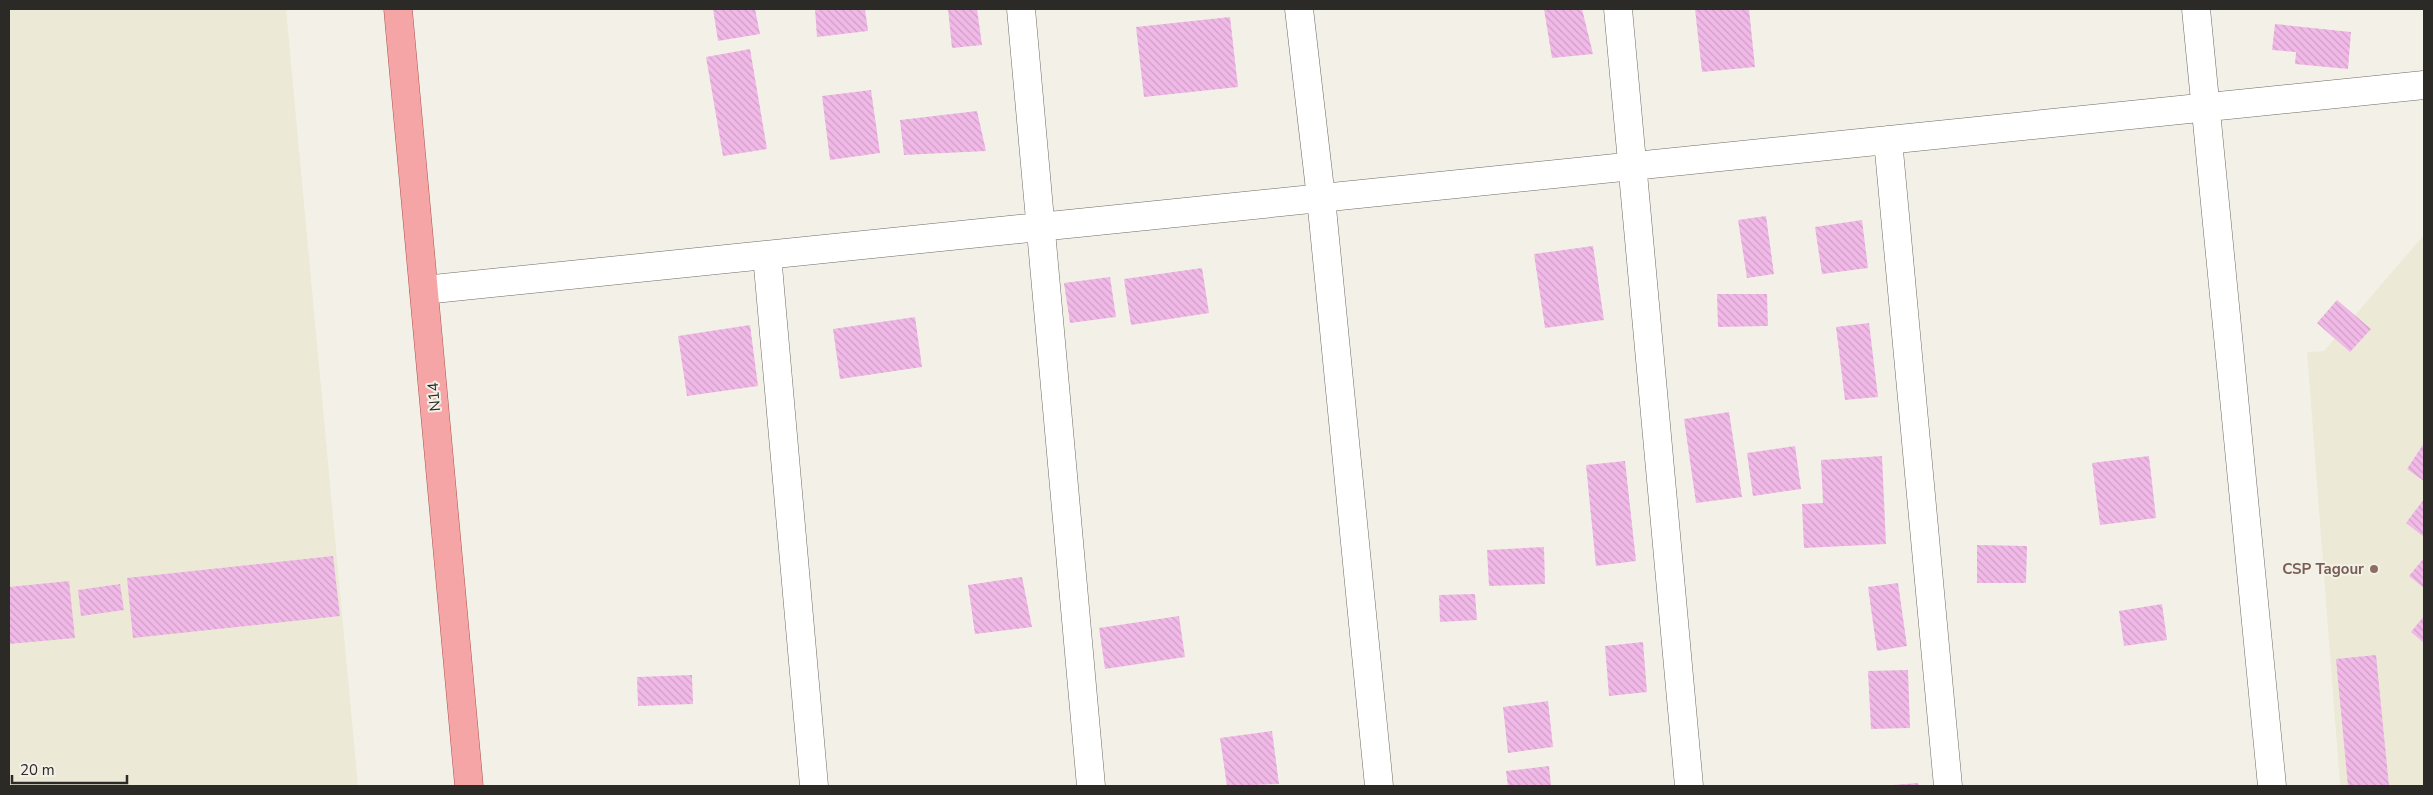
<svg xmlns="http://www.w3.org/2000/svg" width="2433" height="795" font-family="'Nunito Sans',sans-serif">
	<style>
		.built { fill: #ede9d7 }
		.building { fill: url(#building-back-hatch) }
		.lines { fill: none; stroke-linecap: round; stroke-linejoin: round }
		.street-casing { stroke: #6e6b63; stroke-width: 29 }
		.primary-casing { stroke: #aa5353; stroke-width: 29 }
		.street { stroke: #fff; stroke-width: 28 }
		.primary { stroke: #f5a5a6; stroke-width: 28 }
		.education-dot { fill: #8d6e63; stroke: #f3f1e7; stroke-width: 2 }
		.labels { text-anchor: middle; stroke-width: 4; stroke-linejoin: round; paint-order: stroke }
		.street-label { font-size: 15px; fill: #2b2a26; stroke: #f3f1e7 }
		.education-label { font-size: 15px; font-weight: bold; fill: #785e54; stroke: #f3f1e7; text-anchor: end }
	</style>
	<defs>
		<pattern id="building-back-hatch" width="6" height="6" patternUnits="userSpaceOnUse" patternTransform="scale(1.25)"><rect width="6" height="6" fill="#f1b9e7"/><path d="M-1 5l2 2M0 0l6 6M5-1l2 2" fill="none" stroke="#cf9fc6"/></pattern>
	</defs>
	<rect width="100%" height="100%" fill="#f3f1e7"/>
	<path class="built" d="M9 9H286L358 786H9Z
		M2424 235V786H2340L2307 352 2324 351Z"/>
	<path class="building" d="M713 9H755L760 34 718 41Z
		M815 9H865L868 31 817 37Z
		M948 9H977L982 45 952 48Z
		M1544 9H1582L1593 54 1552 58Z
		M1695 9H1749L1755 67 1702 72Z
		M1230 17 1238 87 1144 97 1136 27Z
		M2275 24 2351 32 2348 69 2295 64 2296 52 2272 50Z
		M750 49 767 149 723 156 706 57Z
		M871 90 880 153 830 160 822 96Z
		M977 111 986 151 904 155 900 120Z
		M1766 216 1774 274 1747 278 1738 220Z
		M1862 220 1868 268 1822 274 1815 227Z
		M1593 246 1604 320 1545 328 1534 254Z
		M1202 268 1209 313 1131 325 1124 279Z
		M1110 277 1116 317 1070 323 1064 283Z
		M1717 294H1767L1768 326 1718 327Z
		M2337 300 2371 329 2350 352 2317 323Z
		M915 317 922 367 840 379 833 329Z
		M1869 323 1878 397 1845 400 1836 327Z
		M750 325 758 386 687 396 678 336Z
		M1729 412 1742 497 1696 503 1684 419Z
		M2424 443V481L2407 469Z
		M1795 446 1801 489 1753 496 1747 453Z
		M1882 456 1886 544 1804 548 1802 504 1823 503 1821 460Z
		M2149 456 2156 518 2100 525 2092 463Z
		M1625 461 1636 561 1596 566 1586 465Z
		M2424 499V537L2406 523Z
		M1977 545 2027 546 2026 583H1977Z
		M1544 547 1545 584 1489 586 1487 550Z
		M333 556 340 616 133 638 127 578Z
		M2424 558V588L2409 576Z
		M1022 577 1032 627 975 634 968 585Z
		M69 581 75 638 9 644V587Z
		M1898 583 1907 646 1877 651 1868 587Z
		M120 584 124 610 81 616 78 590Z
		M1475 594 1477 620 1440 622 1439 595Z
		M2162 604 2167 640 2124 646 2119 611Z
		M1179 616 1185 657 1105 669 1099 628Z
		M2424 616V643L2411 632Z
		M1643 642 1647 692 1609 696 1605 646Z
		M2376 655 2389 786H2348L2336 659Z
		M1908 670 1910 728 1871 729 1868 671Z
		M692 675 693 704 638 706 637 677Z
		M1548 701 1553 747 1508 753 1503 707Z
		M1272 731 1279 784 1227 786 1220 738Z
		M1549 766 1551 786H1508L1506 771Z
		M1918 783 1919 786H1893V785Z"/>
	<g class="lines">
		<defs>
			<path id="street" d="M1021 9 1091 786
				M1299 9 1321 198 1379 786
				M1618 9 1689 786
				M2196 9 2272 786
				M1888 140 1948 786
				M767 255 814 786
				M424 290 2424 85"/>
			<path id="primary" d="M398 9 469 786"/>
		</defs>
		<use href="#street" class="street-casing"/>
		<use href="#primary" class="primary-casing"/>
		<use href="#street" class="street"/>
		<use href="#primary" class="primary"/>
	</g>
	<circle class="education-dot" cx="2374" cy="569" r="5"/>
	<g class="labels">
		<g class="street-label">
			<text transform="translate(434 397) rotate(-95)" y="5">N14</text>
		</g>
		<g class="education-label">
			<text x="2364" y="574">CSP Tagour</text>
		</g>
	</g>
	<rect width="2433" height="795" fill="none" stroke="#2b2a26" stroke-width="20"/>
	<path d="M12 775v8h115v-8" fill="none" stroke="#2b2a26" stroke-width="2.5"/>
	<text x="20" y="775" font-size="15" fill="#2b2a26" stroke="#f3f1e7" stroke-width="4" paint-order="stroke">20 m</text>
</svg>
